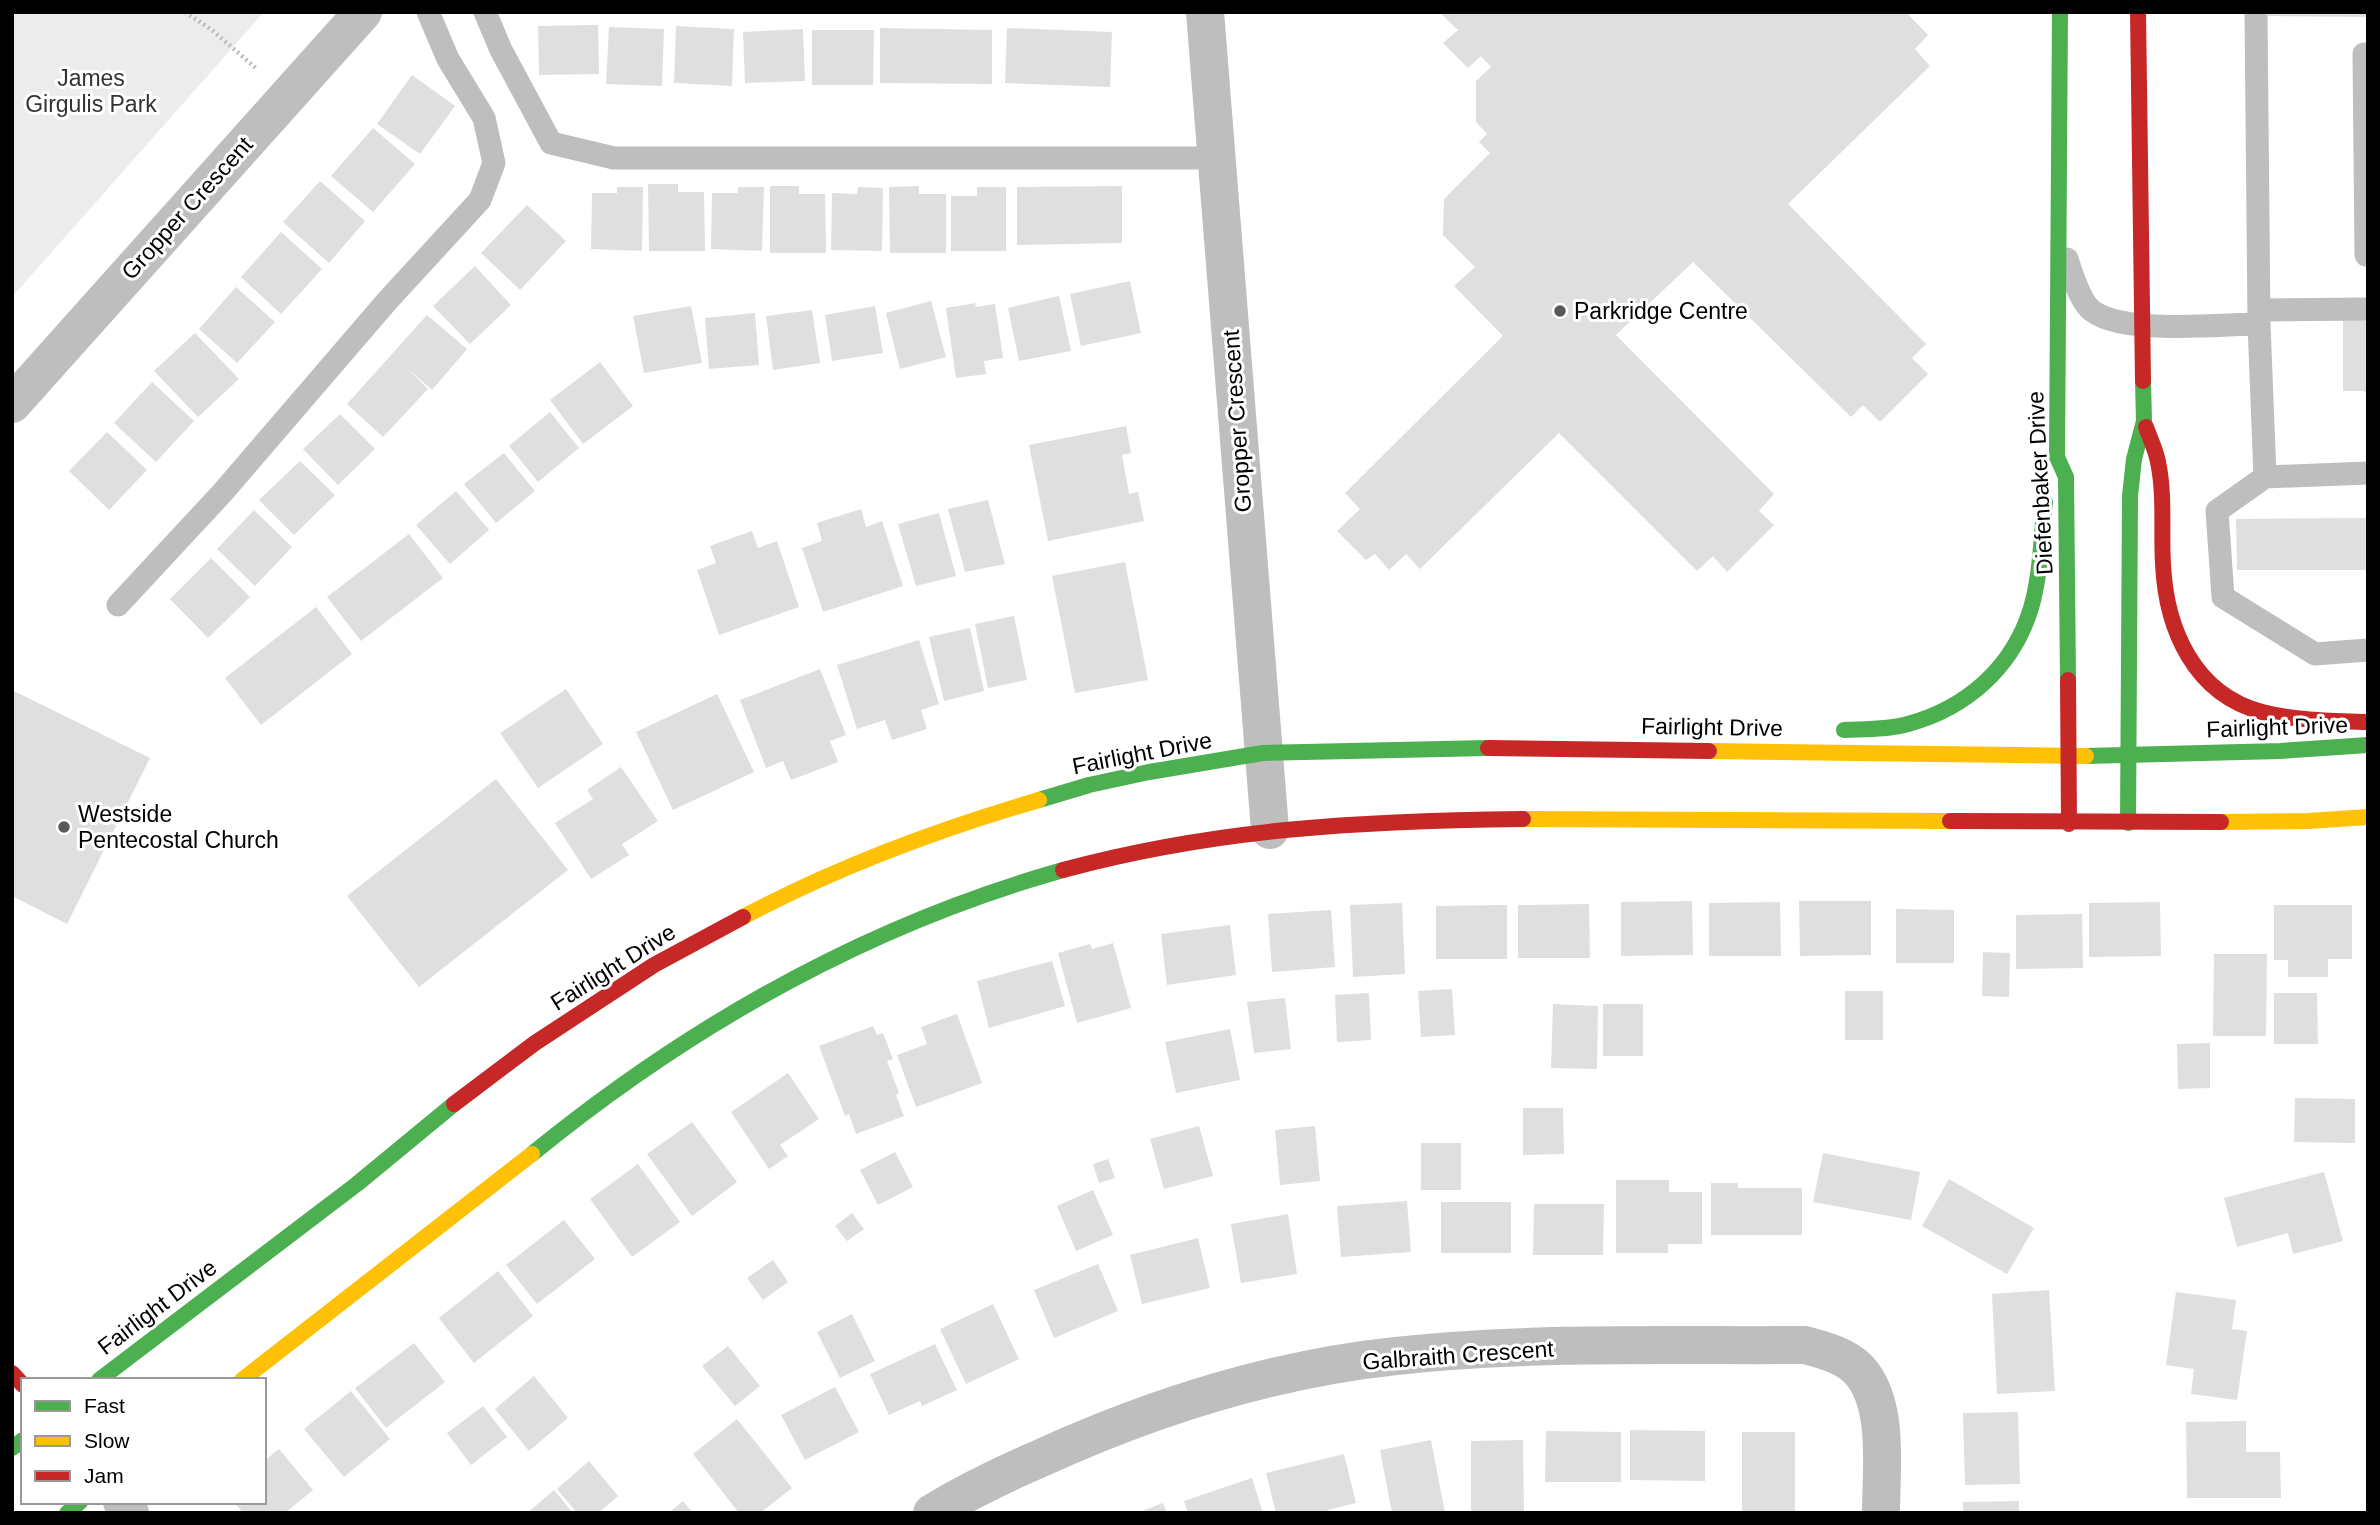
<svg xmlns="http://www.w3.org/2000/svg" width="2380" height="1525" font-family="Arial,sans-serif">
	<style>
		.green { fill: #ececec }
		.building { fill: #dfdfdf }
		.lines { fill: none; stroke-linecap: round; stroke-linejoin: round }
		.path { stroke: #b9b9b9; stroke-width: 4.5; stroke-dasharray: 2 3.5; stroke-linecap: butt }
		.lane { stroke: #bebebe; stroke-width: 23 }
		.street { stroke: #bebebe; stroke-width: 38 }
		.fast { stroke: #4caf50; stroke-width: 16 }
		.slow { stroke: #ffc107; stroke-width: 16 }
		.jam { stroke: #c62828; stroke-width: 16 }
		.poi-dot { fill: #595959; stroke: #fff; stroke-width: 2.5 }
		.labels { text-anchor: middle; stroke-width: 6; stroke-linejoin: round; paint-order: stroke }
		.park-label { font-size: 23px; fill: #333; stroke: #fff }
		.street-label { font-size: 23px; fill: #000; stroke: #fff }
		.poi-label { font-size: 23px; fill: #000; stroke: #fff; text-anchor: start }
	</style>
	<rect width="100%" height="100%" fill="#fff"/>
	<path class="green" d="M12 12H264L12 297Z"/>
	<path class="building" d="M1439 12H1906L1928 35 1915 49 1930 66 1788 204 1926 344 1912 358 1928 374 1880 422 1863 405 1851 417 1693 262 1616 335 1774 494 1759 511 1774 525 1727 572 1713 556 1697 571 1559 433 1420 569 1406 554 1389 570 1375 554 1366 560 1337 531 1360 509 1345 493 1503 336 1454 286 1475 267 1443 235 1444 199 1490 153 1479 142 1487 134 1476 122V81L1491 67 1481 56 1468 68 1443 43 1458 30Z
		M2268 12H2368V17L2268 16Z
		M598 25 599 74 539 75 538 26Z
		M676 26 734 29 732 86 674 83Z
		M609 27 664 29 662 86 606 84Z
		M880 28 992 30V84L880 83Z
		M1007 28 1112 32 1110 87 1005 83Z
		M803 29 805 81 745 83 743 32Z
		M812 30H874L873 85H812Z
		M412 75 455 106 420 154 377 124Z
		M373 128 415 164 373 212 331 176Z
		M320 181 365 221 329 263 283 222Z
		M648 184H678V192H704L705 251H649Z
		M770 186H799V194H825L826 253H770Z
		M919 186V194H946V253H890L889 187Z
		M1122 186V243L1017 245V187Z
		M617 187H643L642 251 591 249 592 193H617Z
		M738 187H764L762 251 711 249 712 193H738Z
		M858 187 883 188 882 251 831 250 832 193 857 194Z
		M977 187H1006V251H951V196H977Z
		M527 205 566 241 520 290 481 253Z
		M281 232 322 269 281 314 241 277Z
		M475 266 511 305 470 344 433 306Z
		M1130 281 1141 333 1081 346 1070 294Z
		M236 287 275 322 237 363 199 329Z
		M1059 296 1071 351 1019 361 1008 308Z
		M931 301 946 357 900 369 886 313Z
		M975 303 976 307 995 304 1003 358 984 361 986 374 956 378 946 308Z
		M691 306 702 363 644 373 633 316Z
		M875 306 883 353 832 361 825 315Z
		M812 310 820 363 773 370 766 316Z
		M755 313 759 365 709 369 705 318Z
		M427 315 467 349 432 390 407 368 428 389 383 437 347 404Z
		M2343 316H2368V396L2364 391H2343Z
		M195 333 239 379 198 417 154 371Z
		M600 362 633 406 583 444 550 400Z
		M152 382 194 421 156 462 114 423Z
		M550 412 579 448 538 482 509 446Z
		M340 414 375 449 338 485 303 449Z
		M1126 426 1131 453 1122 455 1129 494 1138 492 1144 521 1048 541 1029 445Z
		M107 432 147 470 109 510 69 471Z
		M504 453 535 491 496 523 464 484Z
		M300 461 335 495 294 535 259 500Z
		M456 491 489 530 450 564 416 525Z
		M988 500 1005 564 965 572 948 509Z
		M861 509 866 527 882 521 903 586 823 612 802 548 822 541 817 523Z
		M254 510 292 547 255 586 217 549Z
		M939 513 956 576 916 586 898 524Z
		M2368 518V570H2237L2236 519Z
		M752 531 758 548 777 541 799 607 719 635 697 570 716 563 710 546Z
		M409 534 443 578 361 641 327 597Z
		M211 558 250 597 208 638 170 599Z
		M1125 562 1148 680 1075 693 1052 576Z
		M316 607 352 654 261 725 225 678Z
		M1014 616 1027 680 988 688 975 624Z
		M970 628 984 691 944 701 929 637Z
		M919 640 939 704 921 710 927 729 892 740 885 720 857 729 837 665Z
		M820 669 846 735 830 741 838 762 791 780 783 761 766 768 740 700Z
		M566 689 603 744 538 788 500 733Z
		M12 690 150 758 67 924 12 896Z
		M717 694 754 772 673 810 636 732Z
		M621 767 658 821 622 844 629 855 591 879 555 823 593 799 587 790Z
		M496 779 568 870 419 987 347 896Z
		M1692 901 1693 955 1621 956V902Z
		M1799 901H1871V955L1800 956Z
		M1780 902 1781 956H1709V903Z
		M2160 902 2161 956 2089 957V903Z
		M1402 903 1405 974 1353 977 1350 905Z
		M1589 904 1590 958H1518V905Z
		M1507 905V959H1436V906Z
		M2274 905H2352V959H2328V977H2288V960H2274Z
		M1896 909 1954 910V963H1896Z
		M1331 910 1335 967 1272 972 1268 914Z
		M2082 914 2083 968 2016 969V915Z
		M1230 925 1236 975 1167 985 1161 934Z
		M1113 943 1131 1008 1077 1023 1058 953 1090 944 1092 949Z
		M1983 952 2010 953 2009 997 1982 996Z
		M2214 954H2267L2266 1036H2213Z
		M1052 961 1065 1006 989 1028 977 981Z
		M1452 989 1455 1035 1421 1037 1418 991Z
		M1845 991H1883V1040H1845Z
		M1369 993 1371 1040 1337 1042 1335 995Z
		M2274 993H2317L2318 1044H2274Z
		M1285 998 1291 1049 1254 1053 1247 1002Z
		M1553 1004 1598 1006 1597 1069 1551 1068Z
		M1603 1004H1643V1056H1603Z
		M957 1014 982 1083 916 1107 897 1055 927 1044 921 1027Z
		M873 1026 877 1035 883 1033 893 1059 887 1061 899 1093 896 1095 904 1116 856 1134 849 1114 845 1116 819 1046Z
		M1230 1029 1240 1080 1176 1093 1165 1042Z
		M2210 1043V1088L2178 1089 2177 1044Z
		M788 1073 819 1119 780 1145 788 1156 769 1169 731 1112Z
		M2295 1098 2355 1099V1143L2294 1142Z
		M1523 1108H1563L1564 1154 1523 1155Z
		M692 1122 737 1182 692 1216 647 1154Z
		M1199 1126 1213 1176 1164 1189 1150 1139Z
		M1315 1126 1320 1181 1280 1185 1275 1130Z
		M1421 1143H1461V1190H1421Z
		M895 1152 913 1187 878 1205 860 1170Z
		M1823 1153 1920 1172 1911 1220 1813 1202Z
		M1108 1159 1115 1178 1099 1183 1093 1164Z
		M638 1164 680 1222 632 1257 590 1199Z
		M2324 1172 2343 1241 2293 1254 2288 1233 2237 1247 2224 1198Z
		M1949 1179 2034 1228 2007 1274 1922 1226Z
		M1616 1180H1669V1192H1702V1244H1668V1253H1616Z
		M1711 1183H1738V1188H1802V1235H1711Z
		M1093 1190 1113 1235 1076 1251 1057 1206Z
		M1407 1201 1411 1252 1341 1257 1337 1206Z
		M1441 1202H1511V1253H1441Z
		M1534 1204H1604L1603 1255H1533Z
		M852 1213 864 1229 847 1241 835 1226Z
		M1288 1214 1297 1274 1241 1283 1231 1224Z
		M564 1220 595 1259 537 1304 506 1265Z
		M1198 1238 1210 1288 1142 1304 1130 1255Z
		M773 1260 788 1282 763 1300 747 1278Z
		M1098 1264 1118 1311 1054 1338 1034 1290Z
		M498 1271 533 1316 474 1363 439 1318Z
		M2049 1290 2055 1391 1997 1394 1992 1294Z
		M2176 1292 2236 1300 2232 1329 2247 1331 2237 1400 2191 1394 2194 1369 2166 1365Z
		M993 1304 1019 1359 966 1384 940 1329Z
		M852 1314 875 1361 840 1378 817 1332Z
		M414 1343 445 1382 386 1428 355 1388Z
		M935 1344 957 1390 922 1406 920 1401 889 1415 870 1374Z
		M728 1346 760 1386 735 1406 702 1366Z
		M534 1376 568 1418 529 1451 495 1409Z
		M835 1387 859 1432 805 1460 781 1415Z
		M351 1391 390 1439 344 1477 304 1429Z
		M483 1406 507 1437 471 1465 447 1433Z
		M2018 1412 2020 1484 1965 1485 1963 1413Z
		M737 1419 792 1488 760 1513H739L693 1454Z
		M2246 1421V1452H2280L2281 1498H2187L2186 1422Z
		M1630 1430 1705 1431V1481L1630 1480Z
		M1546 1431 1621 1432V1482H1545Z
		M1742 1432H1795V1511H1742Z
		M1431 1440 1445 1513H1392L1380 1450Z
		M1523 1440 1524 1513H1471V1441Z
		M279 1449 313 1490 285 1513H243L234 1502H264V1461Z
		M1344 1454 1356 1503 1328 1510 1329 1513H1276L1266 1473Z
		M589 1461 618 1496 598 1513H577L557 1489Z
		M1252 1478 1263 1513H1188L1184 1501Z
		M554 1490 573 1513H527Z
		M683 1501 693 1513H669Z
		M2019 1501V1513H1963V1502Z
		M1163 1503 1167 1513H1137Z"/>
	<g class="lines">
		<path class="path" d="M185 12 212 30 258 70"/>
		<path class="lane" d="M485 12 501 50 551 143 614 158H1216
			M2364 54 2366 255
			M2067 259C2072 274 2078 296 2089 308 2117 336 2220 324 2259 324L2256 12
			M2259 310 2368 309
			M2259 324 2265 477 2368 473
			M2265 477 2217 511 2223 597 2315 654 2368 650
			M118 605 223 492 388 300 480 200 494 163 484 118 448 59 428 12"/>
		<path class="street" d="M1205 12 1270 830
			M12 404 363 12
			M122 1502 130 1513
			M932 1513C967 1492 1004 1474 1041 1458 1153 1407 1273 1369 1396 1356 1532 1341 1669 1346 1805 1345 1823 1350 1845 1355 1859 1370 1890 1404 1881 1470 1881 1513"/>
		<path class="fast" d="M2060 12 2057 457 2066 477 2068 680
			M1844 730C1865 729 1887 730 1908 724 1967 708 2013 667 2031 608 2041 574 2041 537 2045 502
			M2086 756 2280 751 2368 745
			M1039 800 1089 785 1149 772 1263 753 1488 748
			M2128 823 2130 496 2134 459 2144 421 2143 381
			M532 1154C689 1026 868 925 1063 870
			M99 1380 357 1184 454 1104
			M12 1448 23 1440
			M67 1513 80 1502"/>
		<path class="slow" d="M1709 751 2086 756
			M1523 819 1950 821
			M2221 822 2308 821 2368 817
			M743 917C837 867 936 830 1039 800
			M242 1380 532 1154"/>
		<path class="jam" d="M2138 12 2143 381
			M2146 427C2150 439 2156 450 2158 462 2165 495 2161 530 2163 564 2166 629 2194 694 2262 712 2297 721 2333 721 2368 722
			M2068 680 2069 824
			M1488 748 1709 751
			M1950 821 2221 822
			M1063 870C1218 828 1363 821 1523 819
			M454 1104 535 1043 654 965 743 917
			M12 1373 23 1385"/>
	</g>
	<g class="poi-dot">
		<circle cx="1560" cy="311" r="7"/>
		<circle cx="64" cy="827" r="7"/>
	</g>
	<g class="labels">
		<g class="park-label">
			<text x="91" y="86">James<tspan x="91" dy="26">Girgulis Park</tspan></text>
		</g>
		<g class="street-label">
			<text transform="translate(187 208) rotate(-48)" y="8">Gropper Crescent</text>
			<text transform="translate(1237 421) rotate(-94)" y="8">Gropper Crescent</text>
			<text transform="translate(2040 483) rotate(-93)" y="8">Diefenbaker Drive</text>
			<text transform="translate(1712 727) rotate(1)" y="8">Fairlight Drive</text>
			<text transform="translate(2277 727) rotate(-2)" y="8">Fairlight Drive</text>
			<text transform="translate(1142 753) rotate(-11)" y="8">Fairlight Drive</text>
			<text transform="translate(613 967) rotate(-32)" y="8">Fairlight Drive</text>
			<text transform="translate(157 1307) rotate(-37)" y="8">Fairlight Drive</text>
			<text transform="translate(1458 1355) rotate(-4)" y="8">Galbraith Crescent</text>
		</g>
		<g class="poi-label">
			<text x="1574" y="319">Parkridge Centre</text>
			<text x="78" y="822">Westside<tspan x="78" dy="26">Pentecostal Church</tspan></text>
		</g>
	</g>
	<rect width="2380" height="1525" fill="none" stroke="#000000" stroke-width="28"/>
	<rect x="21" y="1378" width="245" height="126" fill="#ffffff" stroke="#999999" stroke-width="2"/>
	<rect x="35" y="1401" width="35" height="10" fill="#4caf50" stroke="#999999" stroke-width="2"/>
	<text x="84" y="1413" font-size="21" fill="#000000">Fast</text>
	<rect x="35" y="1436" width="35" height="10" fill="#ffc107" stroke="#999999" stroke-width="2"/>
	<text x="84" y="1448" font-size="21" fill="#000000">Slow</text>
	<rect x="35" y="1471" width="35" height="10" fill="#c62828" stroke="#999999" stroke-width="2"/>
	<text x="84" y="1483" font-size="21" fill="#000000">Jam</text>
</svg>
